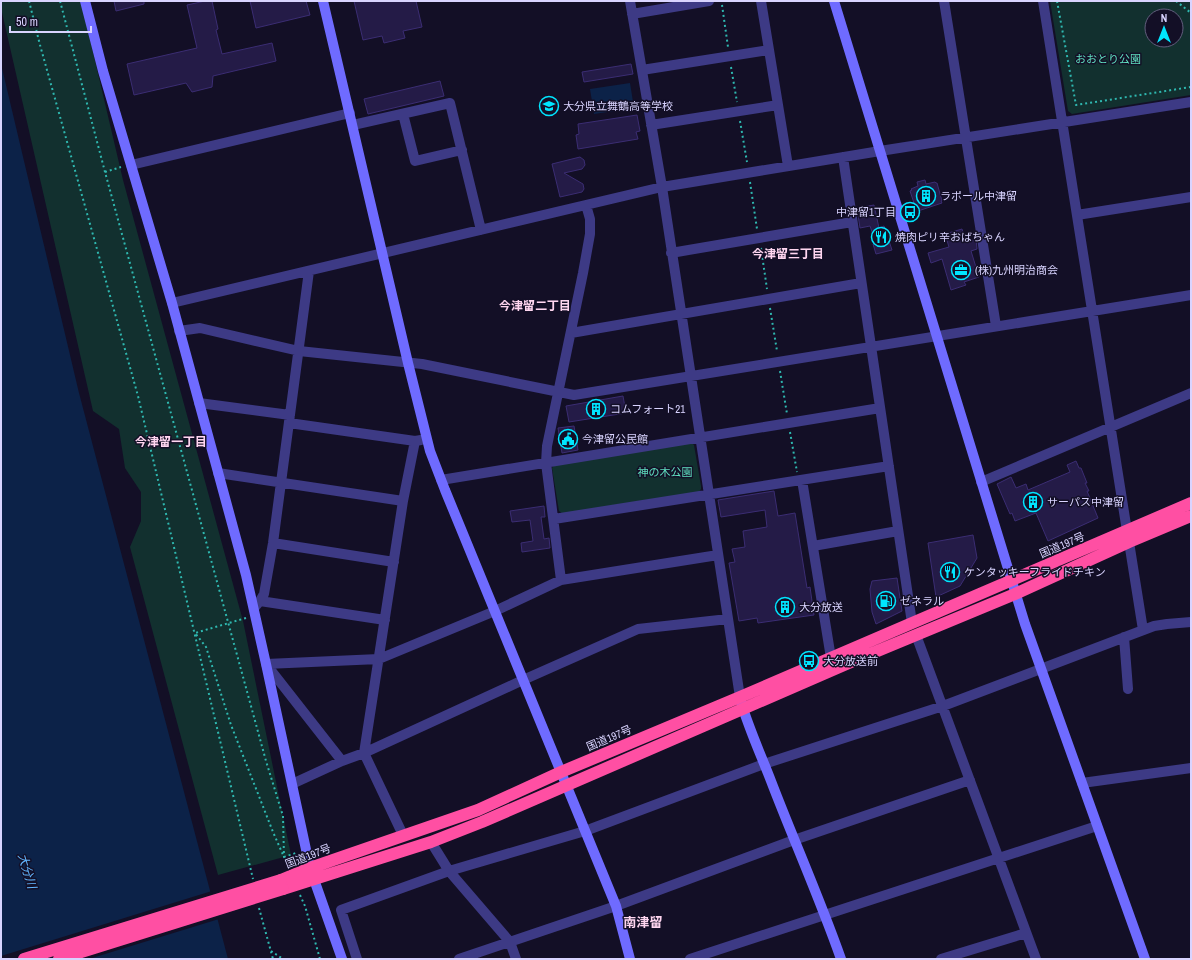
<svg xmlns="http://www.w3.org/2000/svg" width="1192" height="960" font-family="'Archivo Narrow','Noto Sans JP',sans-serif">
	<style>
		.green { fill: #12302f; fill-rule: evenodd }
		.water { fill: #0c2248 }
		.pier { fill: #130f26 }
		.building { fill: #241b47; stroke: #3b2d73 }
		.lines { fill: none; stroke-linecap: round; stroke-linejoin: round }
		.path { stroke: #2fb8b0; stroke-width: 2; stroke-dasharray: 2 3; stroke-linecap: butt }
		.street { stroke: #3d3a85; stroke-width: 10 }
		.secondary { stroke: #6f6bff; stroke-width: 10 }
		.highway { stroke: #ff4fa3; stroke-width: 12 }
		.highway-bridge { stroke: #ff4fa3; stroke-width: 12 }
		.labels { text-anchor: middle; stroke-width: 3; stroke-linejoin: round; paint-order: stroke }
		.park-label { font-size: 11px; fill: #5fe0c0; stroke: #130f26 }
		.poi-label { font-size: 11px; fill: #d9d4ff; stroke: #130f26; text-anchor: start }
		.street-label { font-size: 11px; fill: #d9d4ff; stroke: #130f26 }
		.neighbourhood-label { font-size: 12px; font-weight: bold; fill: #ffd6f0; stroke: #130f26 }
		.water-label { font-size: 12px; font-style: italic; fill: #62b6ff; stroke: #130f26 }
		.quarter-label { font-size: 13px; font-weight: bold; fill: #ffd6f0; stroke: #130f26 }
	</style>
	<rect width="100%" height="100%" fill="#130f26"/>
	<path class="green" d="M1 1H81L123 180 243 621 291 855 218 875 130 547 141 521V492L125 468 119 429 93 411 1 8Z
		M1050 1H1191V95L1072 114 1068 111ZM1152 16H1176V40H1152Z
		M691 442 694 445 701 486V489L698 493 563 514 559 511 552 468 555 464Z"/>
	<path class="water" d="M1 64 79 393 228 959H1Z
		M630 83 634 108 594 114 590 89Z"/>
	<path class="pier" d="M212 891 219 919 89 959H1V956Z"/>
	<path class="building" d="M114 1H144V4L116 11Z
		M205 1H212L218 29 216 30 222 54 272 43 276 61 213 76 212 87 192 92 186 83 134 95 127 64 197 48 187 5Z
		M250 1H306L310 15 256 28Z
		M354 1H416L422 27 403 31 405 38 384 43 382 36 363 40Z
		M631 64 633 74 584 82 582 72Z
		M440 81 444 96 368 114 364 99Z
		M637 115 640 131 636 132 638 139 578 149 576 135 579 134 578 124Z
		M580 157 584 160 585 165 582 169 564 173 583 184 584 189 582 192 560 197 552 164Z
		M925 180 926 184 935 182 936 183H937L942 201H941L942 203 918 211 917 208 916 209 910 191 912 190 911 189 918 186 917 182Z
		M874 205 879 228 884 226 892 250 876 254 873 244 876 243 870 226 860 228 857 208Z
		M962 229 966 242 976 239 977 249 971 251 979 277 964 282 966 285 951 290 942 259 931 263 928 253 949 247 945 234Z
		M623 396 626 413 569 422 566 406Z
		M574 426 578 450 562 453 558 428Z
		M1076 461 1079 468H1081L1087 483H1085L1089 491H1087L1098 518 1048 541 1036 513 1015 521 1012 513 1010 514 997 484 1011 477 1016 488 1026 484 1028 490 1070 472 1067 465Z
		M774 491 778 516 795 513 807 588 810 587 814 615 758 623 757 618 739 621 729 563 735 562 732 549 745 547 743 531 767 527 765 510 721 517 718 500Z
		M544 506 545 517H541L544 539 549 538 550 548 522 552 521 543 533 541 530 520 512 522 510 511Z
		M973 535 977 558 960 586 936 597 928 543Z
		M897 578 902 611 876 624 872 612 870 589 872 581Z"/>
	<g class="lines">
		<path class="path" d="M29 1 40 45 138 396 253 879
			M60 1 105 172 266 761 283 816 284 857 288 865
			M1057 1 1076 105 1191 87
			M1176 1 1191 13
			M722 5 728 47
			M731 67 737 102
			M740 121 747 162
			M105 172 121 167
			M750 182 757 229
			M761 248 767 289
			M770 308 777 351
			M780 371 787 414
			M790 432 797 472
			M246 618 195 633 206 647 231 725 273 832 284 857 296 853
			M300 895 305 906 320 959
			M259 908 273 959
			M271 951 283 959"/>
		<path class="street" d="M630 1 662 187 740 697
			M761 1 788 166
			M944 1 996 326
			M1043 1 1127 531
			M632 14 709 1
			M642 70 769 50
			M403 114 415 161 462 150
			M353 125 450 103 481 230
			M651 125 778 105
			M843 157 912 623
			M131 165 350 113
			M1077 215 1191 197
			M671 253 852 222
			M172 303 662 187 880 151 1191 102
			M179 331 200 328 299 351 422 364 574 395 1191 295
			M571 333 861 283
			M199 403 290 415
			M289 423 415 441 421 440
			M218 473 403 501
			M441 480 880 408
			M802 480 831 658
			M981 482 1191 393
			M554 519 889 466
			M1129 542 1143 630
			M273 543 394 562
			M813 546 898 531
			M561 580 546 463 547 446 583 273 590 234V219L586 205
			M260 601 385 620
			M254 608 260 601 264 594 273 543 309 271
			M916 635 1036 959
			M1124 637 1128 689
			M266 664 342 761 364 753 523 680 638 629 728 619
			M266 664 379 659 495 611 561 580 718 555
			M1082 783 1191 768
			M292 784 342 761
			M403 835 364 753 403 501 415 441
			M431 842 449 871 510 942 516 959
			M357 959 341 910 449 871 585 831 764 764 943 706 1154 626 1167 624 1191 622
			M459 959 616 906 794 840 970 780
			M690 959 1097 826
			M941 959 1026 933"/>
		<path class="secondary" d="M85 1 103 71 172 303 246 575 266 664 310 868 342 959
			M323 1 408 363 430 451 445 490 616 906 630 959
			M834 1 1025 624 1145 959
			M741 702C749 729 761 755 771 781 794 841 820 899 841 959"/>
		<path class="highway" d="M281 880 310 868 478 810 561 772 740 697 1191 503
			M283 889 431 842 482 822 851 662 1015 594 1129 542 1191 516"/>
		<path class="highway-bridge" d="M24 959 281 880
			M59 959 283 889"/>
	</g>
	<defs>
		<symbol id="school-ring" viewBox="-11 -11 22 22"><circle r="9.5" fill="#130f26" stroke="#00e5ff" stroke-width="1.5"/><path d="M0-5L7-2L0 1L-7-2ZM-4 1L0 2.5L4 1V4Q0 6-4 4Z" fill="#00e5ff"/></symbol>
		<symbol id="building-ring" viewBox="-11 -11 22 22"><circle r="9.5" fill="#130f26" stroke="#00e5ff" stroke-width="1.5"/><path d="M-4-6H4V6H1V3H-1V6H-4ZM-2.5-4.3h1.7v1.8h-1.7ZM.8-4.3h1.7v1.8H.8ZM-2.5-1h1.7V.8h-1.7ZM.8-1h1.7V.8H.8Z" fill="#00e5ff"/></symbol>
		<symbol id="bus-ring" viewBox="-11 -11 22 22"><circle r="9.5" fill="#130f26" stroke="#00e5ff" stroke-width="1.5"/><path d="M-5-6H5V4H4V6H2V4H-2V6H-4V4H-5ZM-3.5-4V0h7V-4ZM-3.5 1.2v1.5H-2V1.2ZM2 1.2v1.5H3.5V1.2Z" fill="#00e5ff"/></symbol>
		<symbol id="restaurant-ring" viewBox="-11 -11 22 22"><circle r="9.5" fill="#130f26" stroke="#00e5ff" stroke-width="1.5"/><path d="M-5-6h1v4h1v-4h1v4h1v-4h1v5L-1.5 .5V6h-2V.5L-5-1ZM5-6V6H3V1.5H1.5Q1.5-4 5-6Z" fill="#00e5ff"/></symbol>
		<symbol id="office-ring" viewBox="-11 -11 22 22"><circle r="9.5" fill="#130f26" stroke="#00e5ff" stroke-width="1.5"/><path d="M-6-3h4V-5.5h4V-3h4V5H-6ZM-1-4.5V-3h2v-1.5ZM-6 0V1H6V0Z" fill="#00e5ff"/></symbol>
		<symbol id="civic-ring" viewBox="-11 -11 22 22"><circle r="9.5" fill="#130f26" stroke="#00e5ff" stroke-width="1.5"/><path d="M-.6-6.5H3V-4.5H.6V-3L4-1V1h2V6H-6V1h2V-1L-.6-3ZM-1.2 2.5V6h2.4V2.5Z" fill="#00e5ff"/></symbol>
		<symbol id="fuel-ring" viewBox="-11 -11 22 22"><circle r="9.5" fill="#130f26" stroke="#00e5ff" stroke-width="1.5"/><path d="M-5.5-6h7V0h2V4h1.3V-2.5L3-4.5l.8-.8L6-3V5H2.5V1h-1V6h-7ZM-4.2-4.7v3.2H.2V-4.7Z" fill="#00e5ff"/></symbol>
	</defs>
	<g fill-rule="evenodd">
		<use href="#school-ring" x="538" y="95" width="22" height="22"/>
		<use href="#building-ring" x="915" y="185" width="22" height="22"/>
		<use href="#bus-ring" x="899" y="201" width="22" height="22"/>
		<use href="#restaurant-ring" x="870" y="226" width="22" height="22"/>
		<use href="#office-ring" x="950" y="259" width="22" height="22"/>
		<use href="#building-ring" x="585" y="398" width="22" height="22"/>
		<use href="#civic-ring" x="557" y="428" width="22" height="22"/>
		<use href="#building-ring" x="1022" y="491" width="22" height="22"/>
		<use href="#restaurant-ring" x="939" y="561" width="22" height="22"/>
		<use href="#fuel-ring" x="875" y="590" width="22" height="22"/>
		<use href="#building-ring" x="774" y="596" width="22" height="22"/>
		<use href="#bus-ring" x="798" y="650" width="22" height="22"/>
	</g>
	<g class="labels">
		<g class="park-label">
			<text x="1108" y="63">おおとり公園</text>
			<text x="665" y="476">神の木公園</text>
		</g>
		<g class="poi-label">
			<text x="563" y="110">大分県立舞鶴高等学校</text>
			<text x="940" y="200">ラポール中津留</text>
			<text x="896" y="216" text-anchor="end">中津留1丁目</text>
			<text x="895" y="241">焼肉ピリ辛おばちゃん</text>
			<text x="975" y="274">(株)九州明治商会</text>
			<text x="610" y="413">コムフォート21</text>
			<text x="582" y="443">今津留公民館</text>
			<text x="1047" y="506">サーパス中津留</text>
			<text x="964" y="576">ケンタッキーフライドチキン</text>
			<text x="900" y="605">ゼネラル</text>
			<text x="799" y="611">大分放送</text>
			<text x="823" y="665">大分放送前</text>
		</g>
		<g class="street-label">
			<text transform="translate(1062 545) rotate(-23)" y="4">国道197号</text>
			<text transform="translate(609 738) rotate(-23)" y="4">国道197号</text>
			<text transform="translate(308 856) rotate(-21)" y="4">国道197号</text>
		</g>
		<g class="neighbourhood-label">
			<text x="788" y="258">今津留三丁目</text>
			<text x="535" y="310">今津留二丁目</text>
			<text x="171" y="446">今津留一丁目</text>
		</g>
		<g class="water-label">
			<text transform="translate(27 871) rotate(73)" y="4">大分川</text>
		</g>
		<g class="quarter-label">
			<text x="643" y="927">南津留</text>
		</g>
	</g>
	<rect width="1192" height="960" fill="none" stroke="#d9d4ff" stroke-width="4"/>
	<g transform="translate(1164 28)"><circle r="19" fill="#130f26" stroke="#625e7d"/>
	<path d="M0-3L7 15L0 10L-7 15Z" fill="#00e5ff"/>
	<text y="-6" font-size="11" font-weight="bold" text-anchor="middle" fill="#d9d4ff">N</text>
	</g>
	<path d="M10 26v6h81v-6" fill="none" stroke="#d9d4ff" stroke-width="2"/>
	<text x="16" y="26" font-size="12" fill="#d9d4ff" stroke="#130f26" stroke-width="3" paint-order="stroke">50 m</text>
</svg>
